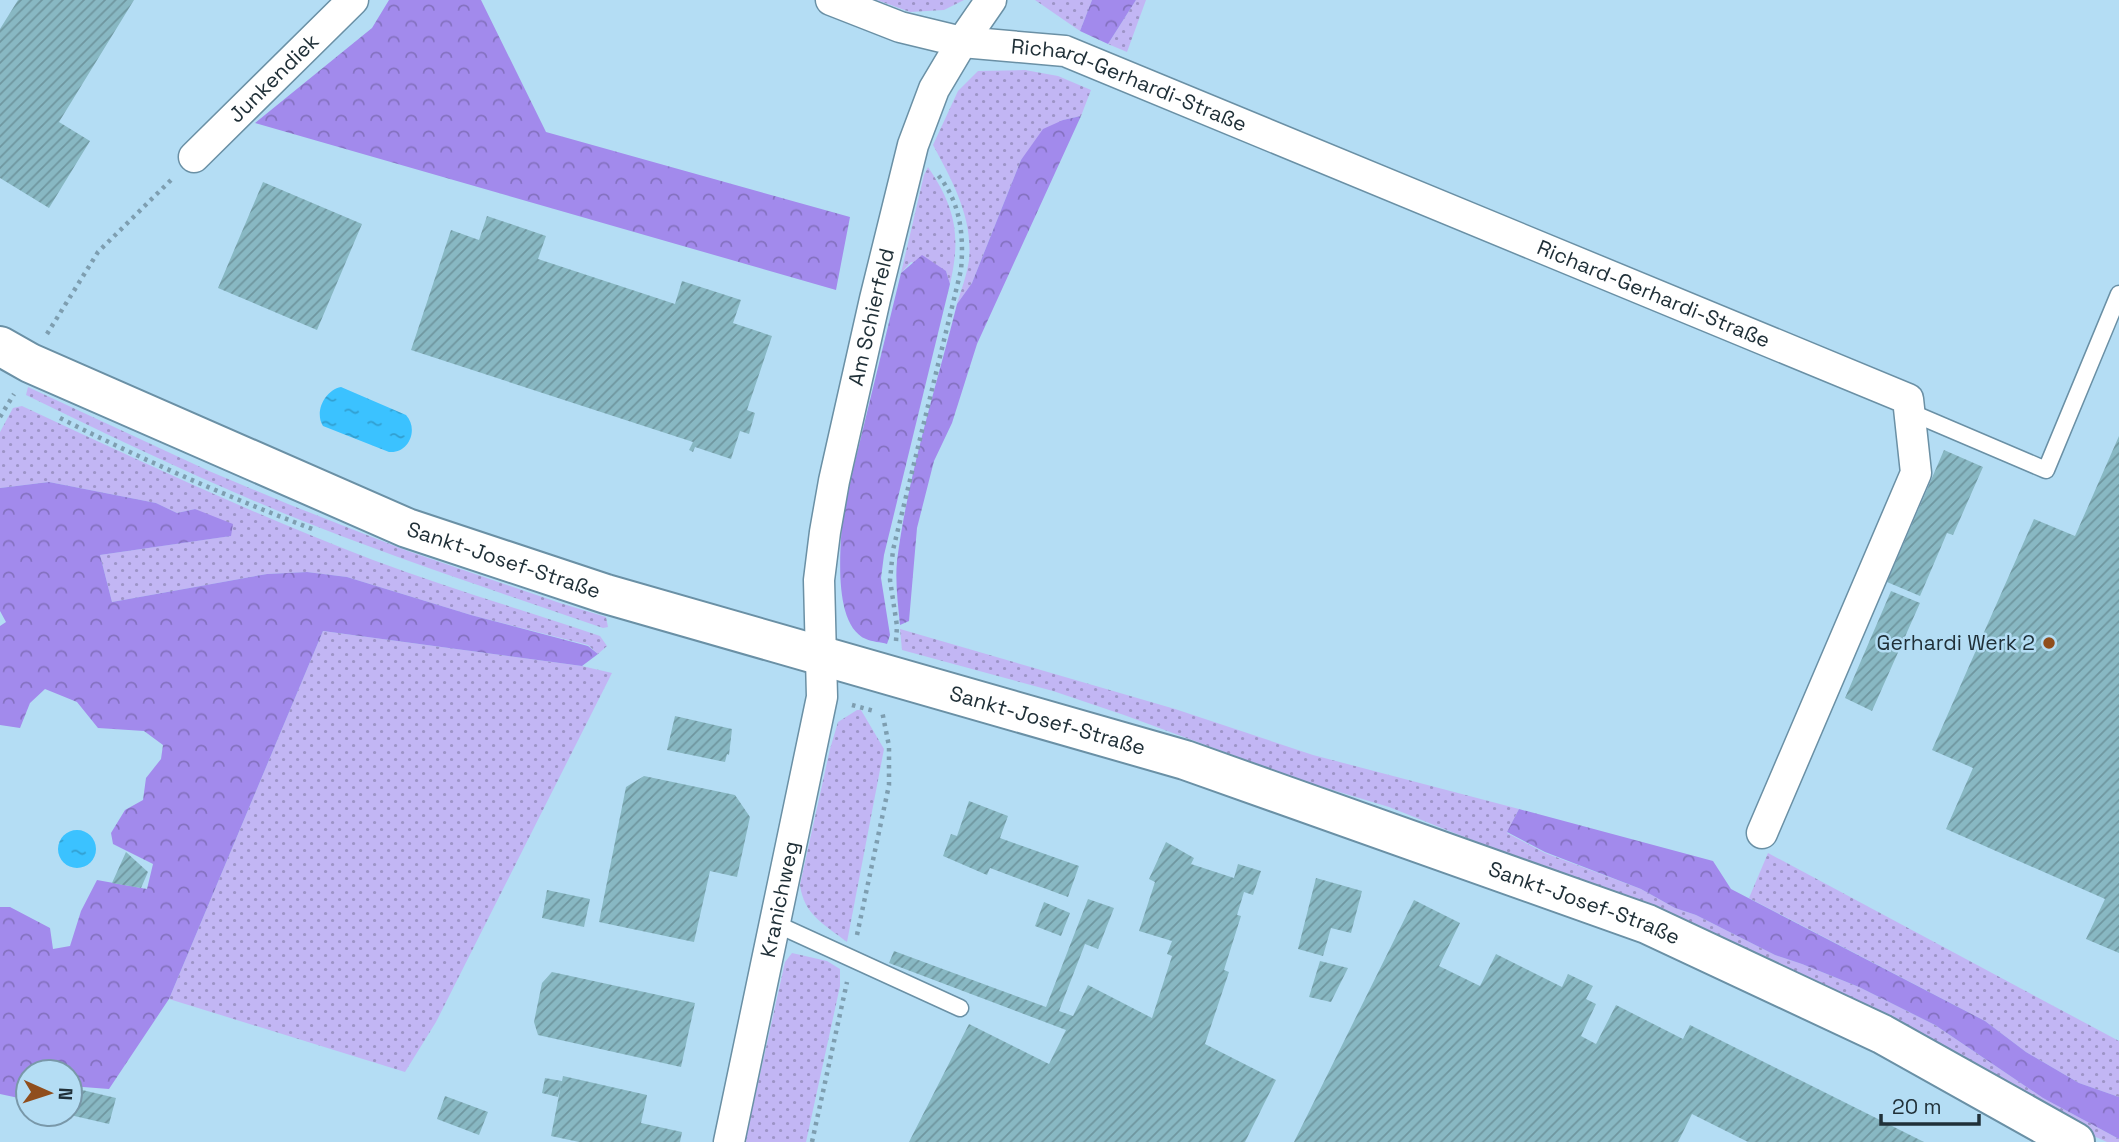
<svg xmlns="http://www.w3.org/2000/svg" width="2119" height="1142" font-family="'Space Grotesk',sans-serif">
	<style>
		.grass { fill: url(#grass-dots) }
		.forest { fill: url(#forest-crowns) }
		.water { fill: url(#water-ripples) }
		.building { fill: url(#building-hatch) }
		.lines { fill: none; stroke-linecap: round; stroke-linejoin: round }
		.service-casing { stroke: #6a90a5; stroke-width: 19 }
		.minor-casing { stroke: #6a90a5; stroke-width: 33 }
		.tertiary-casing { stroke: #6a90a5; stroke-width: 42 }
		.path { stroke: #7e9eb0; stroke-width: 4.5; stroke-dasharray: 3.5 5; stroke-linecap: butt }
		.service { stroke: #fff; stroke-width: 16 }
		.minor { stroke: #fff; stroke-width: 30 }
		.tertiary { stroke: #fff; stroke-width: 38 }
		.poi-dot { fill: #904e1d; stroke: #b4ddf4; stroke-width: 2.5 }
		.labels { text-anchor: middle; stroke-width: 5; stroke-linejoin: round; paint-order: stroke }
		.street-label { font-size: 21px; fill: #203038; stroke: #b4ddf4 }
		.poi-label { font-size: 21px; fill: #203038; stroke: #b4ddf4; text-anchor: end }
	</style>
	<defs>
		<pattern id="grass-dots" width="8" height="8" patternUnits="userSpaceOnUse" patternTransform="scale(1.75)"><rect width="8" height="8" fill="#c2b6f4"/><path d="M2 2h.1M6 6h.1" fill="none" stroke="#9d94c7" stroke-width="1.8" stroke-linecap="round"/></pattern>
		<pattern id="forest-crowns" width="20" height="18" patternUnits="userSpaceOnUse" patternTransform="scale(1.75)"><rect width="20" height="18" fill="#a28aec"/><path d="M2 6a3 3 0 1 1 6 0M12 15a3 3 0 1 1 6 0" fill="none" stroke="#8471c0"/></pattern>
		<pattern id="water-ripples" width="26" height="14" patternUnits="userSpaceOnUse" patternTransform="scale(1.75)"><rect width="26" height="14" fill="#3bc2ff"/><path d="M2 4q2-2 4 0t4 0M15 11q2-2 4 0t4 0" fill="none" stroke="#319ecf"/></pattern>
		<pattern id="building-hatch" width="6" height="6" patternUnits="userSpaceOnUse" patternTransform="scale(1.75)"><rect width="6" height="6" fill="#88b8c3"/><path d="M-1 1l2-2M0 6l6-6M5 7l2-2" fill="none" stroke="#6f969f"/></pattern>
	</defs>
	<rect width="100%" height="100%" fill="#b4ddf4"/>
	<path class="grass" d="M877 0H964L944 10 910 12Z
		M1035 0H1092L1080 31Z
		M1136 0H1146L1127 52 1108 44Z
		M1025 70 1058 76 1091 90 1081 116 1063 120 1021 160 972 283 957 304C961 290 967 275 969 260 973 218 953 182 933 145L958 91 978 71Z
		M928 167C956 208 961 237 950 284L946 271 911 262 901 273 924 175Z
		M28 387 209 471 288 504 405 550 560 603 606 617 608 627 603 628C496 591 388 556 283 513 196 477 110 436 26 395Z
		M22 406C137 460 253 514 373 560 447 588 524 610 600 636L607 646 598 654 588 645 471 615 347 577 307 572 267 574 112 602 100 555 230 536 195 509 177 513 156 503 49 482 0 488V432L13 408Z
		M900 629 1175 709 1313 755 1519 809 1507 833 1545 853 1641 889 1675 908 1696 915 1775 955 1802 964 1859 987 1935 1025 2043 1098 2119 1139V1142H2107L2069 1125 1530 863 1389 807 1306 782 1124 715 1053 691 902 650Z
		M323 631 582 666 612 673 436 1022 405 1072 169 999Z
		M857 710H861L884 749 847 942C824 924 804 915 800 885L830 749 838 722Z
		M1768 853 2119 1041V1097L2079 1083 2026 1052 1985 1021 1749 898Z
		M792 953 827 961 840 969V986L806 1142H745L785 962Z"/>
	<path class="forest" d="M389 0H481L546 132 850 217 836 290 255 123 372 28Z
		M1092 0H1136L1108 44 1080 31Z
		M1081 116 977 344 952 423 934 461 917 528 909 621 900 625C898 604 895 582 897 561 908 474 936 388 957 304L972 283 1021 160 1043 129 1063 120Z
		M922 255 946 271 950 284 884 555 881 578 890 635 887 644C881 642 872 642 866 639 831 624 841 542 843 511L901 273Z
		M49 482 156 503 177 513 195 509 233 524 231 536 100 555 112 602 267 574 307 572 347 577 471 615 588 646 598 654 582 666 323 631 169 999 109 1089 70 1086V1072H28V1100L0 1094V907H10L50 928 53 949 70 946 81 911 97 880 147 889 153 864 113 844 111 833 125 810 143 800 146 778 161 759 163 745 144 731 98 728 77 702 45 689 30 703 20 728 0 725V626L6 622 0 611V488Z
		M1519 809 1713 861 1731 889 1985 1021 2026 1052 2079 1083 2119 1097V1139L2043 1098 1935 1025 1859 987 1802 964 1775 955 1696 915 1675 908 1641 889 1545 852 1507 832Z"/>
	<path class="water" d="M341 387 406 415C419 429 409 454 389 452L323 426C314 412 325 390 341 387Z
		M58 849a19 19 0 1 1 38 0a19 19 0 1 1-38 0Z"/>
	<path class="building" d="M18 0H134L59 122 90 141 49 208 0 178V29Z
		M263 182 362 224 317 330 218 288Z
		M487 216 546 236 538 259 675 304 682 281 741 300 733 323 772 336 747 410 755 413 749 434 740 431 731 459 695 447 693 452 689 450 693 442 411 350 451 230 479 240Z
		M2119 436V953L2086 939 2105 899 1946 829 1973 768 1932 750 2034 519 2075 536Z
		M1944 450 1983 467 1953 535 1947 533 1920 596 1887 582Z
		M1891 591 1920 603 1872 711 1845 698Z
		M675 716 732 729 729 755 727 754 725 762 667 750Z
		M644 776 735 795 750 817 737 877 710 871 694 942 599 922 626 787Z
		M969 801 1008 816 1000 838 1079 866 1068 897 990 868 987 875 943 856 951 834 957 836Z
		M1166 842 1194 858 1191 864 1234 878 1238 864 1261 871 1253 895 1244 892 1237 915 1241 916 1224 970 1229 972 1205 1044 1276 1080 1245 1142H909L969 1024 1049 1064 1066 1030 889 963 894 951 1046 1007 1088 899 1114 908 1098 949 1085 944 1059 1011 1073 1016 1088 985 1152 1018 1172 956 1167 954 1172 941 1139 931 1155 882 1149 879Z
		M126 852 148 872 141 888 112 883Z
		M1316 878 1362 891 1351 933 1331 928 1323 956 1298 949Z
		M547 890 590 899 584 927 542 918Z
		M1414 900 1460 923 1439 966 1480 986 1496 954 1562 987 1568 974 1593 986 1586 999 1596 1004 1581 1036 1596 1044 1616 1005 1683 1039 1690 1025 1924 1142H1748L1692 1114 1678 1142H1294Z
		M1044 902 1070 913 1061 936 1035 926Z
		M1320 961 1348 968 1331 1002 1309 997Z
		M552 972 695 1003 681 1067 538 1035 534 1022 542 983Z
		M563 1076 647 1095 641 1123 682 1132 680 1142H579L551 1136 561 1085 558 1097 542 1093 545 1078 562 1081Z
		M74 1088 116 1098 109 1124 70 1115Z
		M445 1096 488 1112 479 1135 437 1119Z"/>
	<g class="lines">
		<defs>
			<path id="service" d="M1910 412 2046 470 2119 294
				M774 923 960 1008"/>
			<g id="minor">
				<path id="s1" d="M831 0 900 27 962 42 1065 51 1908 399 1916 473 1762 833"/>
				<path id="s2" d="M194 157 353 0"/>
				<path id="s3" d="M729 1142 822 697 819 580 825 532 834 481 875 299 913 145 934 89 962 42 991 0"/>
			</g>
			<g id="tertiary">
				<path id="s4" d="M0 346 30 363 407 528 606 594 1185 760 1647 924 1882 1034 2075 1142"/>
			</g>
		</defs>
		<use href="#service" class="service-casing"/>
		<use href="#minor" class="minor-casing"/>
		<use href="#tertiary" class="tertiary-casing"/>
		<path class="path" d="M47 334 98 252 172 179
			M0 417 14 394
			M60 418C143 460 228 497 315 530
			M896 641 897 626 890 580 893 550 961 270C964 236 961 203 938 175
			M852 705 874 711
			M857 935 889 785V746L882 711
			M812 1142 847 982"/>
		<use href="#service" class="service"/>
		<use href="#minor" class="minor"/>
		<use href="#tertiary" class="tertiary"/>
	</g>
	<circle class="poi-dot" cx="2049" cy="643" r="7"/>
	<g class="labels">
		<g class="street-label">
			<text dy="7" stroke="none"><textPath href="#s2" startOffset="112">Junkendiek</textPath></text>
			<text dy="7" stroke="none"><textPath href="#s1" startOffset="312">Richard-Gerhardi-Straße</textPath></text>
			<text dy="7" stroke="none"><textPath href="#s1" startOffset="878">Richard-Gerhardi-Straße</textPath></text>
			<text dy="7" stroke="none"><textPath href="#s3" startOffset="840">Am Schierfeld</textPath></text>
			<text dy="7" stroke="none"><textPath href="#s4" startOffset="548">Sankt-Josef-Straße</textPath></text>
			<text dy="7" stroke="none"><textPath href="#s4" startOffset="1115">Sankt-Josef-Straße</textPath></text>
			<text dy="7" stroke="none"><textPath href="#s3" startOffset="248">Kranichweg</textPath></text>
			<text dy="7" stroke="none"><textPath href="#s4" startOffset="1682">Sankt-Josef-Straße</textPath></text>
		</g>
		<g class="poi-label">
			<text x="2035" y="650">Gerhardi Werk 2</text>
		</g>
	</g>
	<g transform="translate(49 1093) rotate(93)"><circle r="33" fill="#b4ddf4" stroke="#7998a9" stroke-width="2"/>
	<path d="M0-5L12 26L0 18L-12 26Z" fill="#904e1d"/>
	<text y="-10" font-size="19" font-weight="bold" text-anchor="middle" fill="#203038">N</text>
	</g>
	<path d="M1881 1114v10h98v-10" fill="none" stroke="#203038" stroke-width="3.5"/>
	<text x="1892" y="1114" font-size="21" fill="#203038" stroke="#b4ddf4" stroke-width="5" paint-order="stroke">20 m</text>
</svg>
